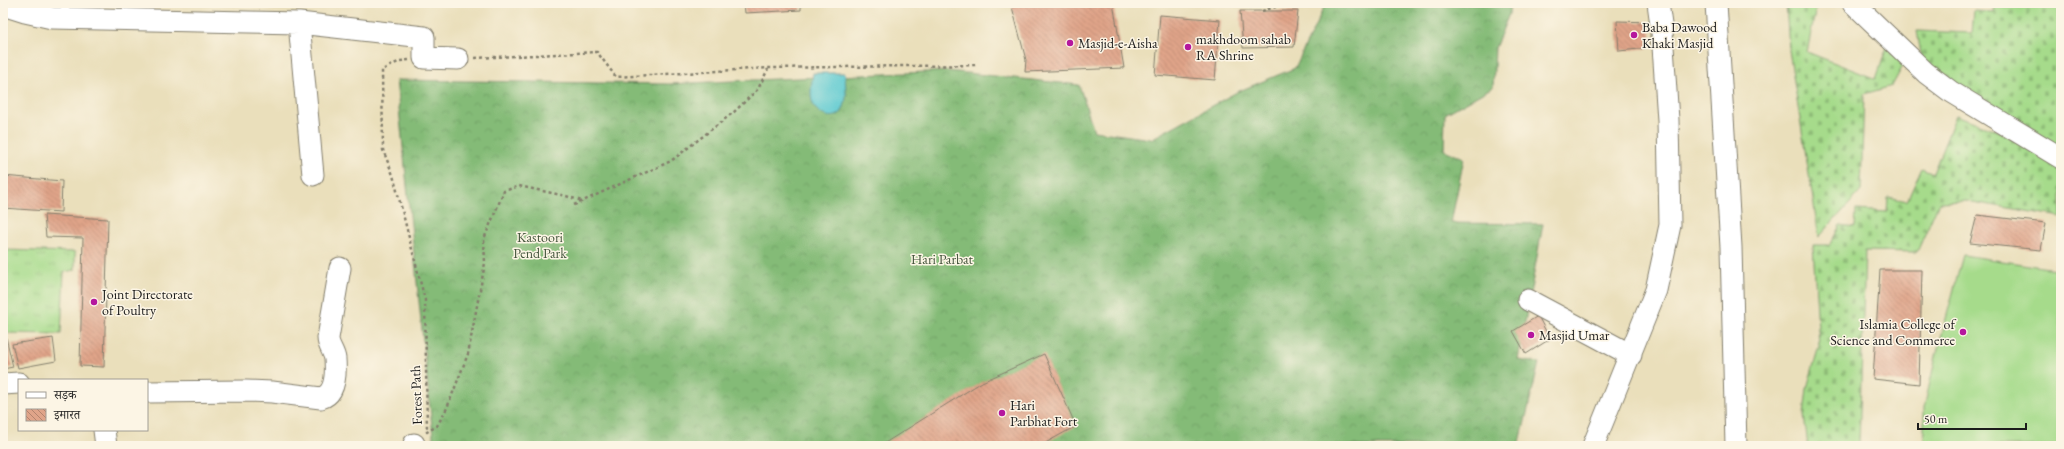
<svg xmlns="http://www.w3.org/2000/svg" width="2064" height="449" font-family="'EB Garamond','Noto Serif Devanagari',serif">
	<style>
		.grass { fill: url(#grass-tufts); stroke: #617c54 }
		.forest { fill: url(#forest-crowns); stroke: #506c4a }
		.cemetery { fill: url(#cemetery-stones); stroke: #617c54 }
		.pitch { fill: #a6db8b; stroke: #617c54 }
		.water { fill: #5dcad1; stroke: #3c7376 }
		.building { fill: url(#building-back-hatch) }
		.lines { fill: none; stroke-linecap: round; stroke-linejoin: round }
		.minor-casing { stroke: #837e6c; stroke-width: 23 }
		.path { stroke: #837e6c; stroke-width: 2.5; stroke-dasharray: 3 3; stroke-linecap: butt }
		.minor { stroke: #fff; stroke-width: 21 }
		.poi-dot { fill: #b5179e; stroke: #fcf5e5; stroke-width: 1.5 }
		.labels { text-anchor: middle; stroke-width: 3; stroke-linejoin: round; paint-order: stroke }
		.poi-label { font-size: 14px; fill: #1c1c1c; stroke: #fcf5e5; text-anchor: start }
		.park-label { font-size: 14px; fill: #45553d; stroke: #fcf5e5 }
		.street-label { font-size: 14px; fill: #1c1c1c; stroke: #fcf5e5 }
	</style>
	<defs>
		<pattern id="grass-tufts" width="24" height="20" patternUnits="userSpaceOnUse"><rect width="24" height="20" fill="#a6db8b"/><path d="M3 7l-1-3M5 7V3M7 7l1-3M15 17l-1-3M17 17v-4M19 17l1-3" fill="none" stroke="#8ebb77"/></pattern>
		<pattern id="forest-crowns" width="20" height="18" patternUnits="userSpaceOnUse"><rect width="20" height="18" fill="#84bb77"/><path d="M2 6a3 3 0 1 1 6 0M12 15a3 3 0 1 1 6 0" fill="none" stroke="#71a066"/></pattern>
		<pattern id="cemetery-stones" width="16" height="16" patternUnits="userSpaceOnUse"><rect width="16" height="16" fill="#a6db8b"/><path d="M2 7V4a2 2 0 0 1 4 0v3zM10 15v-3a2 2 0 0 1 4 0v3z" fill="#8ebb77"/></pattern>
		<pattern id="building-back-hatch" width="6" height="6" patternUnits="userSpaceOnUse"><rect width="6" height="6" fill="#e0a489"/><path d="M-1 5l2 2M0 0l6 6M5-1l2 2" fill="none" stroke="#b5856f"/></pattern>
	</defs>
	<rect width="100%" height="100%" fill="#fcf5e5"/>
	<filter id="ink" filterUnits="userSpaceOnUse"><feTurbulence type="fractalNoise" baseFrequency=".025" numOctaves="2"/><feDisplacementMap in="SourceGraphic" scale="8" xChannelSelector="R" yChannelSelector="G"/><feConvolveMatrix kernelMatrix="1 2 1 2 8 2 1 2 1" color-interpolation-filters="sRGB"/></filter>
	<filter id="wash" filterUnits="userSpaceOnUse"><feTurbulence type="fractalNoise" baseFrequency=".012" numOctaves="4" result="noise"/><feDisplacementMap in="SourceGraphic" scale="16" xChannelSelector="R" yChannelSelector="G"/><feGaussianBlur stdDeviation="0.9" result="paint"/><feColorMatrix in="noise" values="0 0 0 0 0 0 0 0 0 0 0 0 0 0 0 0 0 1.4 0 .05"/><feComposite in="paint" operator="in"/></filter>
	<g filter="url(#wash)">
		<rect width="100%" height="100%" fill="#eadfbb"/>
		<path class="grass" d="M3 250 75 252V270L64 272 61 334 3 333Z"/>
		<path class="forest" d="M1326 3H1510L1509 14 1495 48 1493 87 1445 114 1444 150 1464 158 1451 223 1543 224 1518 360 1539 363 1519 446H434L396 80 669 84 948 71 1079 85 1094 131 1151 139 1237 92 1295 68Z"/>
		<path class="cemetery" d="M1786 3H1817L1807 52 1876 79 1887 47 1904 64 1892 86 1864 94 1861 191 1819 237 1789 50Z
			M1995 3H2060L2061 149 1963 91 1922 60 1917 31 1972 33 1974 11 1994 12Z
			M1956 115 2000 132 2061 167V217L1967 201 1939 202 1917 252 1865 251 1859 446H1808L1804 415 1807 388 1819 346 1813 245H1830L1840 225 1855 227 1856 210 1887 212 1888 197 1907 201 1922 168 1933 173Z"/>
		<path class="pitch" d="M1963 255 2061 270V446H1924V408L1936 356Z"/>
		<path class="water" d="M813 73H845C845 84 848 97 844 107 839 123 818 117 813 104 809 95 812 82 813 73Z"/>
		<g id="blocks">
			<path class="building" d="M744 3H801V10L745 13Z
				M1011 3H1113L1124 68 1025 72 1026 60Z
				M1240 11H1298L1294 47 1243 48Z
				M1160 15 1220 20 1215 80 1155 75Z
				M1617 21 1651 22 1649 48 1619 51Z
				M3 176 62 181 61 212 3 208Z
				M44 215 108 219 104 367 80 366 83 238 46 237Z
				M1977 215 2046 223 2041 250 1970 243Z
				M1880 270H1922L1919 384 1873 379Z
				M1538 316 1550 339 1526 354 1513 331Z
				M6 337 13 367 3 369V338Z
				M53 338 56 361 18 368 12 344Z
				M1044 354 1076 426 1040 446H880L982 382Z"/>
		</g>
	</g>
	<g filter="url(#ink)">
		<use href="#blocks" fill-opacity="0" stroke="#837e6c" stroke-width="1"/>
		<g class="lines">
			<defs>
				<path id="minor" d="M1716 3 1731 247 1736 446
					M1853 3 1926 73 1950 91 2061 158
					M3 5 25 12 52 18 299 23 424 37V58L458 59
					M299 23 313 175
					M1528 300 1631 355
					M3 384 19 383
					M147 392 246 391 272 392 321 398C336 394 336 373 335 359 334 351 328 346 328 338L340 268
					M104 430 106 446
					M414 446V444
					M1593 446 1656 290 1670 225 1668 120 1662 32 1658 3"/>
			</defs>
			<use href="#minor" class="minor-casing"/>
			<path class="path" d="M1262 11 1275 7 1274 3
				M475 58 597 52 616 77 769 68 978 65
				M409 60 400 61 382 70 383 150 393 175 425 300 427 432 437 426 447 408 468 354 485 263 484 239 504 191 519 186 566 196 582 201
				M574 205 671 161 734 112 758 89 768 69"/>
			<use href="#minor" class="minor"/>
		</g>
	</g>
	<g class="poi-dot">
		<circle cx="1634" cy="35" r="4"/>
		<circle cx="1070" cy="43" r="4"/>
		<circle cx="1188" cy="47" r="4"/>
		<circle cx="94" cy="302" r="4"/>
		<circle cx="1963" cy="332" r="4"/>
		<circle cx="1531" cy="335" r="4"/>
		<circle cx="1002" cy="413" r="4"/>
	</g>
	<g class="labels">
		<g class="poi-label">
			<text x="1642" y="32">Baba Dawood<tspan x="1642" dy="16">Khaki Masjid</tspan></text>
			<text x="1196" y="44">makhdoom sahab<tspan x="1196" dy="16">RA Shrine</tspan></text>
			<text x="1078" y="48">Masjid-e-Aisha</text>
			<text x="102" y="299">Joint Directorate<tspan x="102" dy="16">of Poultry</tspan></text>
			<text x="1955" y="329" text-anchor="end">Islamia College of<tspan x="1955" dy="16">Science and Commerce</tspan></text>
			<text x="1539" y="340">Masjid Umar</text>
			<text x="1010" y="410">Hari<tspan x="1010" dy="16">Parbhat Fort</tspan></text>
		</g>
		<g class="park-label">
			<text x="540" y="242">Kastoori<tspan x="540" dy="16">Pend Park</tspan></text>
			<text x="942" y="264">Hari Parbat</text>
		</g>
		<g class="street-label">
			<text transform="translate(416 395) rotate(-92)" y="5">Forest Path</text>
		</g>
	</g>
	<rect width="2064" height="449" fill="none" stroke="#fcf5e5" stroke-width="16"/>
	<rect x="18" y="379" width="130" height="52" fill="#fcf5e5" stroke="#a29e95"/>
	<rect x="26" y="392" width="20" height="6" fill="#ffffff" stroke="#a29e95"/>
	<text x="54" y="399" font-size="12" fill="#1c1c1c">सड़क</text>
	<rect x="26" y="409" width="20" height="12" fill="url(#building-back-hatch)" stroke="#a29e95"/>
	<text x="54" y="419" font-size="12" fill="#1c1c1c">इमारत</text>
	<path d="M1918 423v6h108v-6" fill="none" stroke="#1c1c1c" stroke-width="2"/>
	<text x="1924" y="423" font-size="12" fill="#1c1c1c" stroke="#fcf5e5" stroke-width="3" paint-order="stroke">50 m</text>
</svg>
